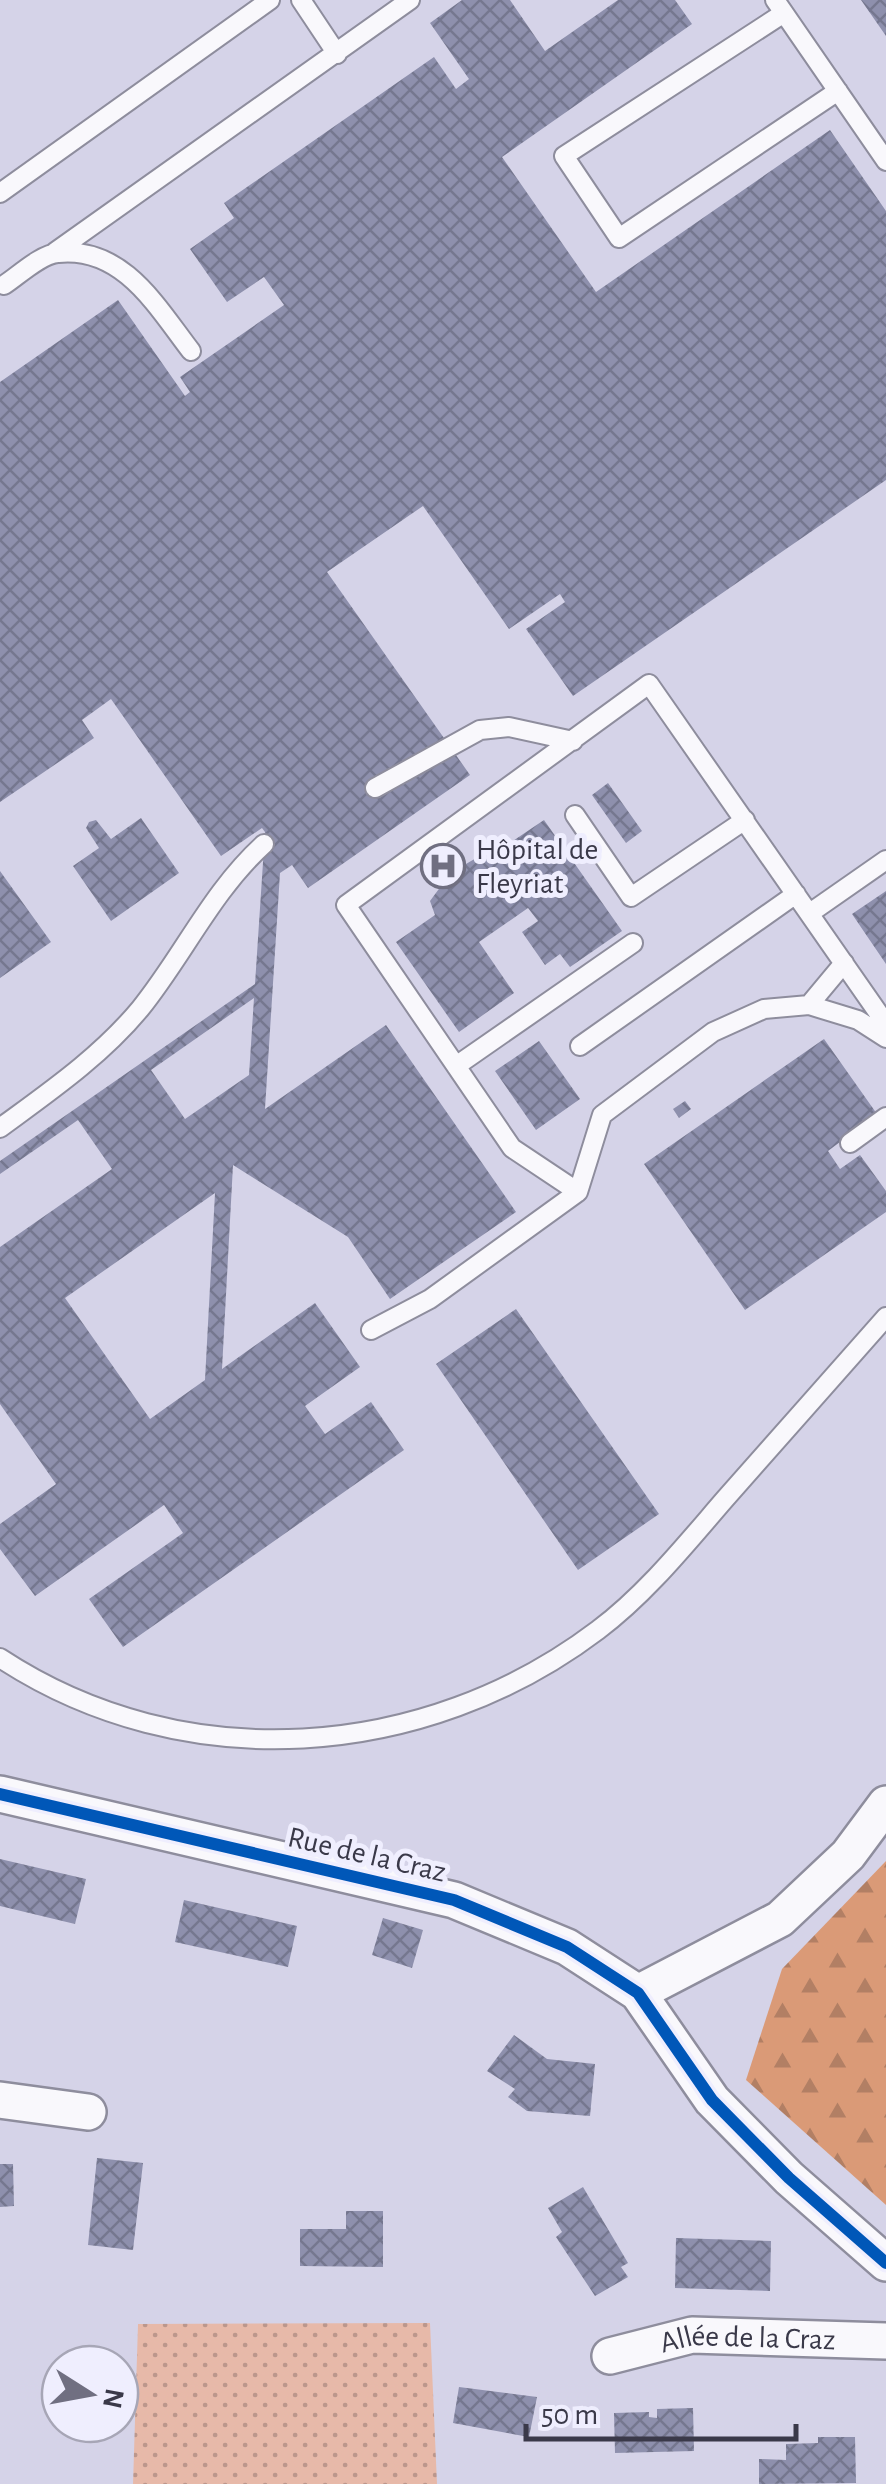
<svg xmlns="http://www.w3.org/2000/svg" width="886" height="2484" font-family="'Alegreya Sans',sans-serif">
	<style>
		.green { fill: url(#green-dots) }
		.forest { fill: url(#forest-firs) }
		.building { fill: url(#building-cross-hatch); fill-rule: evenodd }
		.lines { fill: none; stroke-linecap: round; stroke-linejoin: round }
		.service-casing { stroke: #8e8d9d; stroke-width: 22 }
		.minor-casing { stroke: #8e8d9d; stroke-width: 40 }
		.service { stroke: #f9f8fc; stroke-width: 18 }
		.minor { stroke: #f9f8fc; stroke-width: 35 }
		.cycleway-casing { stroke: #efeefe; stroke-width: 19 }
		.cycleway { stroke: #0057b8; stroke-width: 12 }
		.labels { text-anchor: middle; stroke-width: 10; stroke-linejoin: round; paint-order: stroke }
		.poi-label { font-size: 30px; fill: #3a3949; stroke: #efeefe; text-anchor: start }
		.street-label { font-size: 30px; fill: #3a3949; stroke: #efeefe }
	</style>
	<defs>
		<pattern id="green-dots" width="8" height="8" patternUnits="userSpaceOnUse" patternTransform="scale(2.5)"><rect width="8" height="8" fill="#e7b9a9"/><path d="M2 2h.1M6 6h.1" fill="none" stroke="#bc978c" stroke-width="1.8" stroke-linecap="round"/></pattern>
		<pattern id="forest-firs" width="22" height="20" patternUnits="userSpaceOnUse" patternTransform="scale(2.5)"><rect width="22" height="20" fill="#da9a77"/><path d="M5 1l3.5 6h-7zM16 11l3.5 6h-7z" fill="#b27f64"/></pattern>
		<pattern id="building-cross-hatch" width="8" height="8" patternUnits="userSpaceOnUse" patternTransform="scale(2.5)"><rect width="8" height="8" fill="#8e90ad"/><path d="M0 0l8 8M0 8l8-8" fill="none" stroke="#75778f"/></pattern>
	</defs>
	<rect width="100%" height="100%" fill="#d5d3e8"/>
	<path class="green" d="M430 2323 437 2484H133L138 2324Z"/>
	<path class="forest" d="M886 1861V2205L746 2080 782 1969Z"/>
	<path class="building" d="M462 0H510L545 51 618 0H675L692 24 502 157 596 292 830 130 886 211V480L573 696 526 629 565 602 560 594 509 629 423 506 327 572 470 775 308 888 292 865 280 873 265 1109 386 1025 516 1212 390 1299 348 1237 233 1165 222 1369 315 1303 360 1367 305 1406 325 1434 371 1402 404 1450 123 1647 89 1599 183 1533 164 1505 35 1596 0 1549V1524L56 1484 0 1404V1247L112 1169 78 1120 0 1174V1161L255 984 265 832 262 828 221 856 111 699 82 720 94 738 0 802V382L118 300 185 396 190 392 180 377 284 305 264 277 227 302 190 249 234 218 224 203 434 57 456 89 469 79 430 23ZM254 998 249 1075 185 1119 151 1070ZM215 1193 205 1380 150 1419 65 1298Z
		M861 0H886V36Z
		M608 783 642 831 626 843 592 795Z
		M141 818 179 873 111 921 73 866 99 848 86 828 89 822 96 820 111 839Z
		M544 820 622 931 570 967 560 954 545 965 522 932 538 921 528 908 479 942 514 993 459 1032 396 942 435 915 430 901 444 882 442 878 483 854 486 859Z
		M0 871 51 942 0 978Z
		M886 891V964L852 914Z
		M824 1039 877 1114 828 1151 840 1169 860 1155 886 1191V1212L745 1310 644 1164Z
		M539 1041 580 1099 536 1130 495 1071Z
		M685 1101 691 1109 679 1118 673 1109Z
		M516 1309 659 1514 578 1570 436 1364Z
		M0 1859 86 1879 75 1924 0 1906Z
		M184 1900 297 1926 288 1967 175 1942Z
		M383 1918 423 1930 412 1968 372 1955Z
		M514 2035 547 2059 595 2064 590 2116 527 2111 508 2097 515 2089 487 2071Z
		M97 2158 143 2163 133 2250 88 2245Z
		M0 2164H13L14 2206 0 2207Z
		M583 2187 628 2263 621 2267 628 2277 595 2296 556 2237 562 2232 548 2208Z
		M346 2211H383V2267L300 2266V2229H346Z
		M676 2238 771 2241 770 2291 675 2288Z
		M459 2387 537 2397 529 2437 453 2423Z
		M693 2408 694 2451 615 2453 614 2413 649 2412V2417L657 2418V2409Z
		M818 2437H855L856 2483 759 2484V2459L786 2460V2444L818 2443Z"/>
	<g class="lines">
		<defs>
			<path id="service" d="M301 0 337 54
				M775 0 886 161
				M784 13 564 156 619 238 838 91
				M0 193 270 0
				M55 252 410 0
				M4 285C18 276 41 254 58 253 123 246 157 307 191 351
				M375 788 480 730 509 727 573 741
				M575 815 631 897 745 820
				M810 913 886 860
				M809 1005 844 963
				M580 1046 796 894
				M456 1066 633 943
				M0 1128C49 1092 100 1057 140 1009 183 956 212 891 264 844
				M850 1143 886 1117
				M578 1192 512 1148 346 905 649 684 886 1024
				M371 1330 430 1299 578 1192 602 1115 713 1032 764 1009 809 1005 858 1020 886 1038
				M0 1658C184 1779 425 1761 598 1630 646 1594 686 1544 725 1499 779 1438 832 1378 886 1317"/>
			<g id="minor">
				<path d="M0 1794 454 1900 567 1947 638 1993 712 2100 789 2178 886 2263"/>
				<path d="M638 1993 780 1919 848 1855 886 1804"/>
				<path d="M0 2100 88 2112"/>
				<path id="s1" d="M610 2356 692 2335 886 2341"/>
			</g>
		</defs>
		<use href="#service" class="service-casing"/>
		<use href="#minor" class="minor-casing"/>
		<use href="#service" class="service"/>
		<use href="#minor" class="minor"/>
		<defs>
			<path id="cycleway" d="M0 1794 454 1900 567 1947 638 1993 712 2100 789 2178 886 2263"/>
		</defs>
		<use href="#cycleway" class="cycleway-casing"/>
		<use href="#cycleway" class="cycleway"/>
	</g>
	<defs>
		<symbol id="hospital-ring" viewBox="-11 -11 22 22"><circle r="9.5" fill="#efeefe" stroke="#706f81" stroke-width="1.5"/><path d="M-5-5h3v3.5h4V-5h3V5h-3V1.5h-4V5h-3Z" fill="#706f81"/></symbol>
	</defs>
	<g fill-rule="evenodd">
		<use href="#hospital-ring" x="418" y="841" width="50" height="50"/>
	</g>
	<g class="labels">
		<g class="poi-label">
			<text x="476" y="859">Hôpital de<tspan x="476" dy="34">Fleyriat</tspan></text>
		</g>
		<g class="street-label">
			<text transform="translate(367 1854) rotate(13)" y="10">Rue de la Craz</text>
			<text dy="10" stroke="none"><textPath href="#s1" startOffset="140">Allée de la Craz</textPath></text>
		</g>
	</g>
	<g transform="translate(90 2394) rotate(101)"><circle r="48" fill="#efeefe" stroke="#a7a6b6" stroke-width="2.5"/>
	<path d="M0-8L18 38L0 25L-18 38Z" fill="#706f81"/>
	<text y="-15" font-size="28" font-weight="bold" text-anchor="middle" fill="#3a3949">N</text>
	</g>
	<path d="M526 2424v15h270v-15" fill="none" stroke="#3a3949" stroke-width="5"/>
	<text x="541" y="2424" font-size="30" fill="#3a3949" stroke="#efeefe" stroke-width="8" paint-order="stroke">50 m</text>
</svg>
